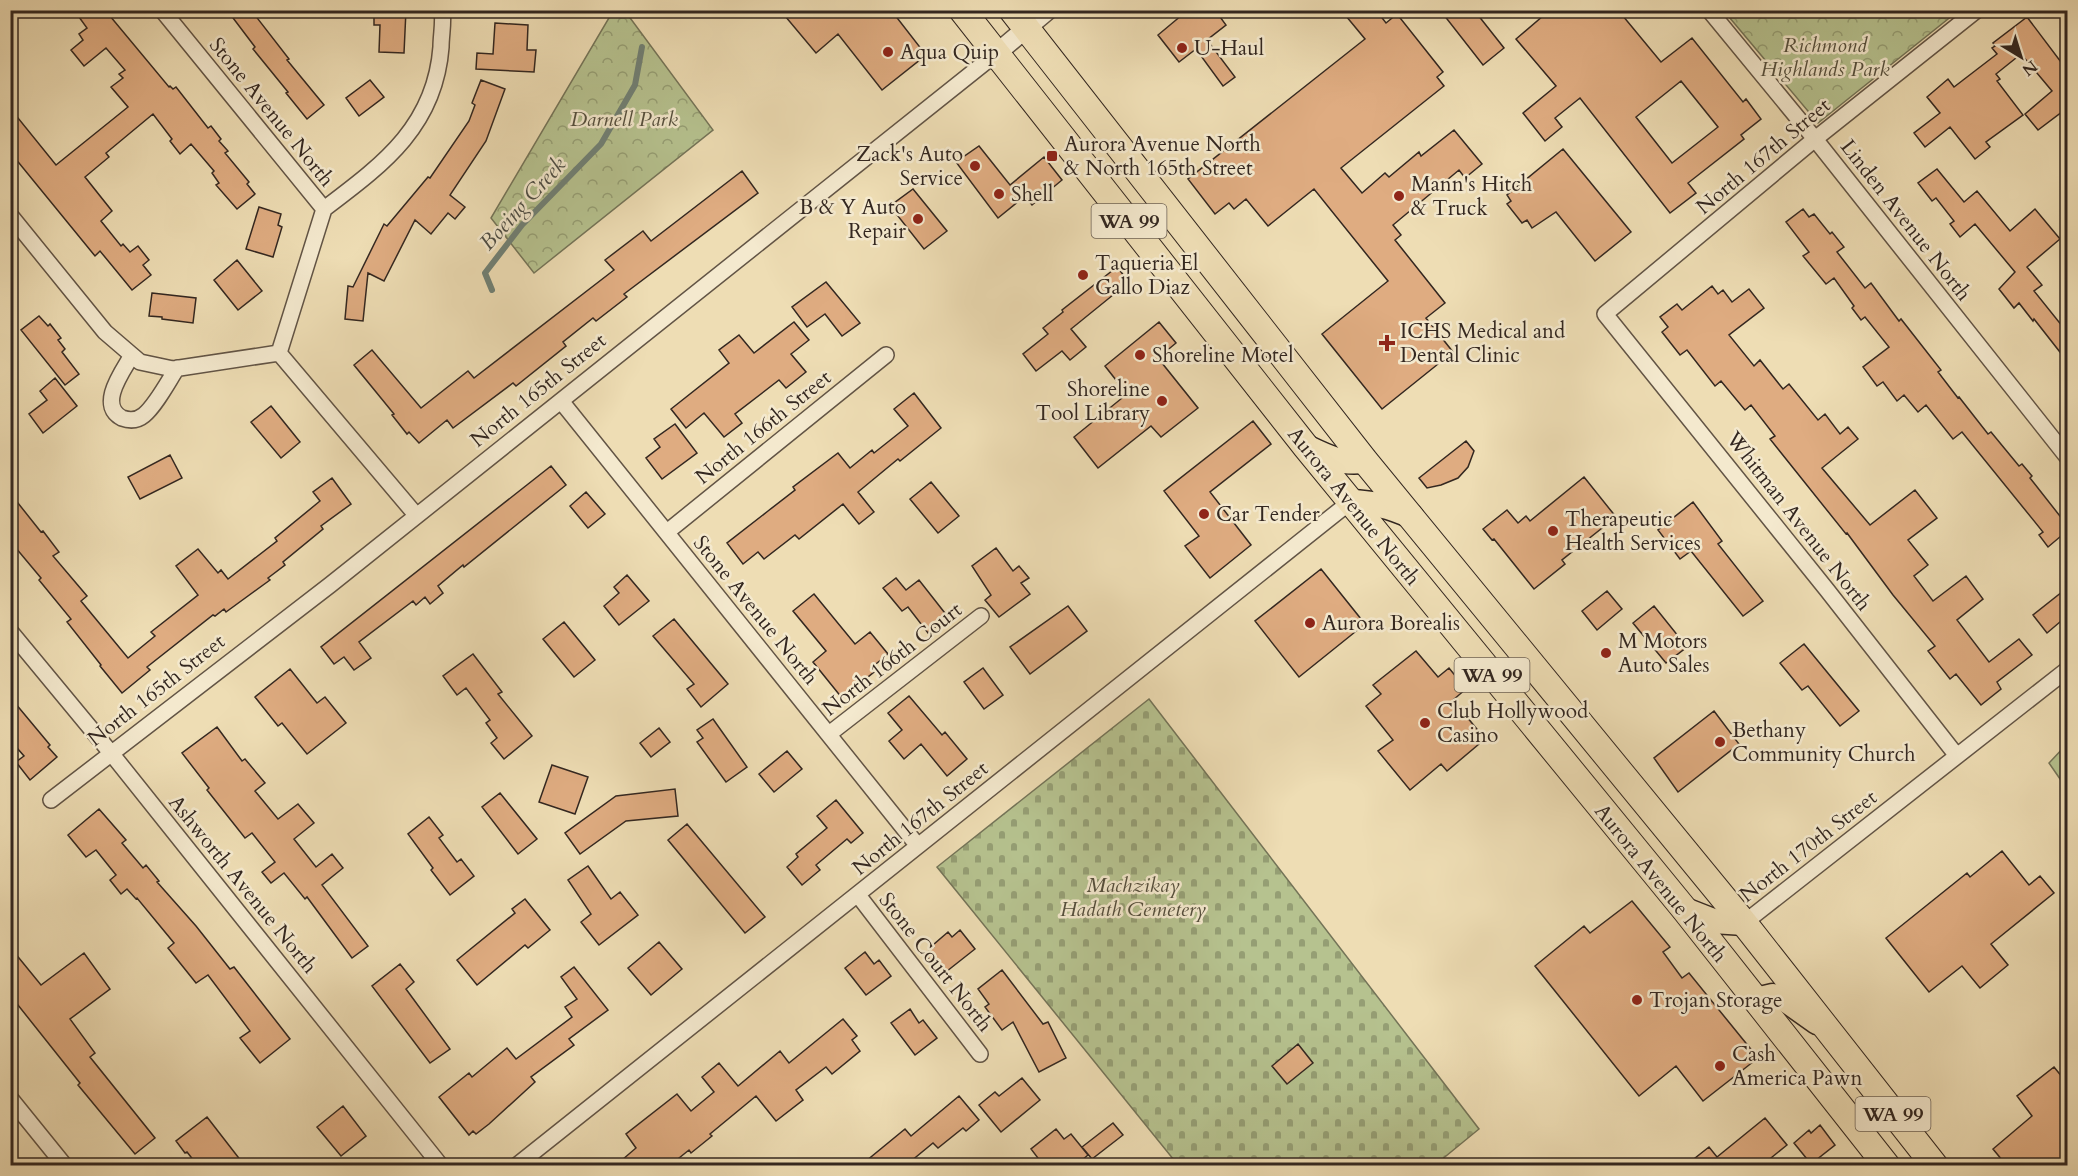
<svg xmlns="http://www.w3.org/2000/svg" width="2078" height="1176" font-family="Cardo,serif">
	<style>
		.cemetery { fill: url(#cemetery-stones); stroke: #747458; stroke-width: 1.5 }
		.park { fill: url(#park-crowns); stroke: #747458; stroke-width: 1.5 }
		.pitch { fill: #b6c28f; stroke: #747458; stroke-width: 1.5 }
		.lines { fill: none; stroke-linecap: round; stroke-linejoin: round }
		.stream { stroke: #708075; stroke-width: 6 }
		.building { fill: #dfac81; stroke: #332720; stroke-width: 1.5; fill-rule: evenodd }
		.minor-casing { stroke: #625445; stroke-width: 18 }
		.tertiary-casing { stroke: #625445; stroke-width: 21 }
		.primary-casing { stroke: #332720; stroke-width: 27 }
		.trunk-casing { stroke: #332720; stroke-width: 28 }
		.minor { stroke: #f4e9ce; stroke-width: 15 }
		.tertiary { stroke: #f4e9ce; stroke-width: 18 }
		.primary { stroke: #eeddb4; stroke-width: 24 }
		.trunk { stroke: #eeddb4; stroke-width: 26 }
		.poi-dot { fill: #8f2418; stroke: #f4e9ce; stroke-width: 2 }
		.labels { text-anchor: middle; stroke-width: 5; stroke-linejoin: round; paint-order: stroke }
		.shield { fill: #f4e9ce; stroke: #6d6154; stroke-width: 1.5 }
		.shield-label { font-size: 20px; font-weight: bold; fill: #332720 }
		.park-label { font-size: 21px; font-style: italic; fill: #544e3c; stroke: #f4e9ce }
		.poi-label { font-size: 21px; fill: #332720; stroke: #f4e9ce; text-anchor: start }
		.street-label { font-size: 21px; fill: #332720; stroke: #f4e9ce }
		.water-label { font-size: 22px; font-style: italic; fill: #4c4c44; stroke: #f4e9ce }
	</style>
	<defs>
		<pattern id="cemetery-stones" width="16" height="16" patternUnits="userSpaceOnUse" patternTransform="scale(1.5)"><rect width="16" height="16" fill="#b6c28f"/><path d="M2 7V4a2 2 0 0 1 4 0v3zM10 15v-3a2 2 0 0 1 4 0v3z" fill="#959e74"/></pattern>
		<pattern id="park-crowns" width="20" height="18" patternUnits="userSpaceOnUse" patternTransform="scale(1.5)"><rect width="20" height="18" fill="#b6c28f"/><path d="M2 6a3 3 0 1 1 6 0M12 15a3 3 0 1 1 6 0" fill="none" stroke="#959e74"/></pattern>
	</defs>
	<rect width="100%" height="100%" fill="#eeddb4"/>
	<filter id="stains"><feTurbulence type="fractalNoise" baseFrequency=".00333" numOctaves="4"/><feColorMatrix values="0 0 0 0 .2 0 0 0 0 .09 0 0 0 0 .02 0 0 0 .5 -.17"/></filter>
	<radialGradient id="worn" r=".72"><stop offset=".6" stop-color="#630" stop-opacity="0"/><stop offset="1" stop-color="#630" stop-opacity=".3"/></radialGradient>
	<path class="cemetery" d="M1149 699 1479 1129 1435 1165H1178L937 867Z"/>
	<path class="park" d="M613 11H625L713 130 534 273 491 218Z
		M1724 11H1958L1818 123Z"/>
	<path class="pitch" d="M2067 744V789L2049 763Z"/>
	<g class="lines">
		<path class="stream" d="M492 290 485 273 522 225 601 144 635 85 642 47"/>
	</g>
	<path class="building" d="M86 10H105L169 87 170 86 173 89 176 87 208 128 211 126 221 139 219 141 228 151 225 153 249 182 247 184 255 194 237 209 216 185 219 183 212 173 214 171 191 144 180 154 170 141 172 139 153 114 106 153 109 157 85 177 112 211 101 221 121 246 123 244 130 252 138 246 149 260 143 265 151 275 132 290 100 251 95 256 10 152V108L56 165 128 107 111 87 123 78 119 74 125 70 106 48 84 66 71 50 83 40 79 34 87 28 79 17Z
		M227 10H251L289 59 287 60 324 105 307 119 286 93 288 92 253 49 255 47Z
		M374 10H406L404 53 379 52 380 25H374Z
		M780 10H891L926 55 882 90 838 34 816 53Z
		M1188 10H1215L1226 25 1207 40 1235 77 1223 86 1196 49 1179 62 1158 35Z
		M1341 10H1376L1386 23 1397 14 1443 72 1437 77 1444 86 1341 168 1362 193 1385 173 1389 177 1419 152 1421 156 1454 130 1482 164 1465 178 1459 170 1393 225 1401 235 1395 240 1445 303 1426 318 1453 352 1382 409 1322 334 1388 281 1314 189 1268 226 1246 199 1234 209 1229 203 1215 214 1188 179 1365 39Z
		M1440 10H1474L1504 48 1483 65Z
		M1550 10H1618L1661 62 1692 38 1743 102 1746 99 1761 119 1741 135 1744 139 1688 183 1696 193 1670 213 1580 98 1555 118 1562 127 1545 141 1523 113 1556 86 1516 39ZM1681 81 1718 127 1672 163 1636 117Z
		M2027 17 2067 70V111L2066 109 2038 130 2025 114 2052 91 2021 54 1996 74 2000 79 1997 81 2023 115 1986 142 1990 147 1975 159 1950 127 1925 147 1914 133 1940 113 1927 97 1948 79 1954 87 1997 54 1992 48 1995 46 1993 43Z
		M495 23 528 25 527 50H536L534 72 476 69 477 53 493 54Z
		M370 80 384 97 359 116 346 98Z
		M481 80 505 89 486 141 450 195 465 207 455 219 448 213 431 234 415 220 384 281 368 273 363 321 345 319 348 286 353 287 384 224 387 226 428 177 430 178 469 121 475 105 472 103Z
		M979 146 1010 185 1044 157 1062 180 1032 205 1025 196 998 218 956 162Z
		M1563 149 1631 232 1595 261 1556 212 1532 228 1527 220 1522 223 1507 204 1511 201 1507 195Z
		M1937 169 1964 202 1977 191 2010 231 2035 209 2060 239 2027 267 2042 285 2034 291 2067 332V361L2034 319 2033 321 2019 303 2014 308 1999 289 2015 272 1975 224 1960 237 1950 224 1954 221 1936 198 1932 201 1918 183Z
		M742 171 758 193 624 294 627 297 596 321 593 318 563 342 566 346 516 386 513 383 453 428 447 420 419 443 409 432 407 434 392 415 394 414 354 365 372 350 421 408 468 371 474 378 614 270 605 260 643 231 651 241Z
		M913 189 947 231 924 249 890 206Z
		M259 207 281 214 278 225 282 227 273 257 246 249Z
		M1803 209 1809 217 1814 214 1830 234 1832 232 1844 247 1837 252 1865 288 1871 283 1899 321 1901 319 1941 370 1938 372 1958 398 1959 397 1988 434 1991 432 2019 466 2022 464 2032 476 2030 478 2067 525V531L2048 547 2039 535 2043 532 1962 432 1953 439 1926 405 1918 412 1904 395 1897 401 1883 382 1877 386 1863 367 1889 347 1865 317 1861 320 1852 308 1854 306 1834 278 1826 284 1803 256 1809 252 1786 222Z
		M237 260 262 291 238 310 214 280Z
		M1117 267 1129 282 1071 329 1086 347 1070 360 1062 351 1036 371 1023 354 1048 334 1043 328 1063 312 1062 310Z
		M826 282 860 323 842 336 825 314 807 327 792 307Z
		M1712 286 1718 294 1723 290 1732 302 1749 289 1764 308 1729 335 1754 366 1760 360 1783 389 1789 384 1818 420 1825 414 1840 434 1848 427 1858 439 1822 468 1870 525 1915 490 1937 518 1908 540 1928 565 1914 576 1933 601 1966 576 1983 599 1957 620 1989 662 2019 639 2032 655 1997 682 2001 689 1981 705 1956 674 1950 679 1928 651 1935 646 1893 595 1847 533 1846 534 1770 439 1775 436 1751 405 1745 410 1721 381 1715 386 1687 350 1680 355 1662 332 1668 327 1660 317 1677 304 1682 310Z
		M152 293 196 298 193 323 162 319V317L149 316Z
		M39 316 48 326 50 324 61 338 58 340 65 349 62 352 79 374 65 385 21 330Z
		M794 322 809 340 791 354 806 372 786 388 779 380 735 414 742 423 724 437 704 413 686 428 671 409 729 363 719 350 739 335 754 353Z
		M1159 322 1176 343 1158 358 1198 408 1161 437 1151 426 1098 468 1074 437 1127 394 1105 366Z
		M55 378 77 406 43 433 29 414 47 400 40 391Z
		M914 393 941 428 900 461 898 459 858 492 874 512 859 524 843 504 799 539 795 535 764 559 758 552 743 564 727 543 768 511 795 490 793 487 838 453 850 468 872 450 874 453 908 426 894 409Z
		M271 406 300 442 281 458 251 422Z
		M1253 421 1271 444 1210 492 1251 545 1210 578 1185 546 1199 536 1164 491Z
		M675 424 697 453 662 479 646 458 660 447 654 439Z
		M1466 441 1474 451 1468 467 1458 478 1441 485 1427 488 1419 478Z
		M170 455 182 478 140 499 128 477Z
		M551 466 566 485 464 567 463 565 438 586 443 593 430 604 425 597 416 605 413 601 359 642 371 658 354 670 344 657 334 664 321 647Z
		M1584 477 1616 517 1562 560 1565 564 1534 589 1494 539 1492 540 1483 529 1507 510 1518 523 1526 516 1530 521Z
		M332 478 351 504 321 526 323 529 283 562 285 565 268 578 270 580 226 612 224 609 215 616 213 615 147 667 150 670 122 693 100 666 101 665 67 622 71 619 39 580 41 578 10 541V493L41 532 43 531 59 552 53 556 87 596 81 601 128 658 155 636 151 632 198 595 176 566 198 549 218 573 221 570 228 579 277 541 275 538 320 501 313 492Z
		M931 482 959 516 938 533 910 499Z
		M586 492 605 514 588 528 570 506Z
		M1693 502 1722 541 1718 544 1763 601 1743 616 1691 551 1680 559 1658 530Z
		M996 548 1013 571 1019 566 1029 578 1021 583 1030 594 999 617 985 600 991 595 972 566Z
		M1321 569 1365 624 1299 677 1255 621Z
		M627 575 649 601 619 625 604 606 619 593 614 587Z
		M896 578 906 590 919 580 948 617 928 633 908 607 902 611 883 588Z
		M2067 588V616L2047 633 2033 615Z
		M1607 591 1622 609 1597 630 1582 611Z
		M814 594 855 644 870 632 888 654 871 668 874 672 842 698 813 662 826 651 793 611Z
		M1068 606 1087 631 1030 674 1010 647Z
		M1654 606 1687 647 1666 663 1633 623Z
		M674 619 728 684 701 707 687 689 694 684 653 636Z
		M564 622 595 660 574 677 543 639Z
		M1804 644 1859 711 1840 726 1808 686 1802 690 1780 663Z
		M1416 651 1438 677 1449 668 1466 689 1453 700 1485 739 1447 771 1441 764 1410 790 1378 751 1393 740 1366 706 1381 694 1373 685Z
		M473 654 502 692 498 694 532 736 504 759 491 743 497 738 486 723 490 720 466 688 457 695 443 676Z
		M983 668 1003 695 984 709 964 682Z
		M290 669 317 703 325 697 346 723 307 754 282 723 278 726 255 697Z
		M909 696 942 735 945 732 967 759 947 776 921 744 904 759 889 741 902 730 888 713Z
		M10 697 50 745 48 747 57 757 30 780 16 762 24 756 10 740Z
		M1714 711 1739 744 1678 792 1654 758Z
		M713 719 747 767 726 782 697 742 703 738 697 730Z
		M217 727 242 761 245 759 265 783 255 791 278 819 298 804 314 823 294 839 316 867 332 854 343 868 322 885 368 946 352 958 307 897 305 899 284 873 271 883 262 872 275 862 252 833 245 838 207 790 209 788 182 753Z
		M659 728 670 742 651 757 640 743Z
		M787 751 802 769 774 792 759 774Z
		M552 765 588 777 575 814 539 802Z
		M675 789 678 816 626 821 580 854 565 833 616 796Z
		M500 793 537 839 518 854 482 807Z
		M836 800 863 833 851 843 847 839 816 865 820 870 802 885 787 867 798 857 796 854 827 828 817 816Z
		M99 809 126 840 122 843 143 868 146 865 159 881 157 882 196 926 230 969 234 967 290 1039 260 1063 240 1038 250 1031 208 975 196 983 168 948 174 943 137 898 136 899 127 889 121 894 110 880 116 875 96 850 86 857 68 835Z
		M429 817 443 835 439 838 457 862 461 859 474 876 450 895 431 870 433 868 408 834Z
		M687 824 765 917 745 933 668 840Z
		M2002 851 2029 885 2040 876 2054 893 1991 944 2008 965 1980 988 1962 966 1929 992 1886 938 1967 873 1970 877Z
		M588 866 611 899 620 892 638 915 599 945 581 922 591 914 568 880Z
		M525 899 550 930 528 948 525 945 477 985 457 960 515 913 512 909Z
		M1632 901 1670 947 1663 952 1682 978 1689 973 1758 1058 1703 1101 1676 1066 1639 1096 1535 966 1584 926 1590 933Z
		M960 930 975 949 942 975 925 954 934 947 933 945 948 932 952 937Z
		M659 942 682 969 651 995 628 968Z
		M10 947 41 985 84 953 110 989 70 1019 95 1053 90 1057 155 1138 135 1154 78 1085 80 1083 10 995Z
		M865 952 874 964 879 960 891 976 866 995 845 968Z
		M400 964 414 982 406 989 450 1049 430 1063 372 986Z
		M574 967 608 1010 569 1039 574 1045 531 1077 535 1082 489 1124 476 1134 473 1131 469 1135 439 1097 469 1073 472 1077 507 1048 516 1059 572 1017 565 1007 577 999 561 977Z
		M1002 970 1043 1024 1048 1022 1066 1058 1039 1072 1013 1022 1002 1030 985 1007 989 1004 978 989Z
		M910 1009 919 1023 923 1020 937 1038 915 1055 891 1023Z
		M843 1019 857 1036 852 1040 860 1051 832 1074 826 1067 796 1090 803 1100 776 1121 756 1096 710 1134 712 1136 691 1153 689 1150 669 1166H615L636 1148 626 1134 677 1094 691 1111 714 1092 702 1077 719 1063 738 1086 780 1051 789 1063Z
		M1298 1044 1313 1063 1287 1084 1272 1066Z
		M2054 1067 2067 1083V1166H2007L1993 1149 2032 1116 2017 1096Z
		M1022 1078 1040 1100 1001 1132 979 1105 995 1092 999 1096Z
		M959 1096 979 1120 966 1131 963 1128 938 1148 933 1143 905 1166H860L905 1129 911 1136Z
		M343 1106 366 1136 341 1156 317 1127Z
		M207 1117 245 1166H198L187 1152 185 1153 176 1141Z
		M1765 1118 1787 1145 1761 1166H1685L1709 1147 1717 1157Z
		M1113 1123 1123 1135 1092 1159 1082 1147Z
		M1820 1125 1835 1145 1811 1164 1794 1143 1809 1130 1811 1133Z
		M1056 1129 1064 1139 1071 1134 1088 1155 1075 1166H1044L1031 1149Z"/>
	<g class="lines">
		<defs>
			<path id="minor" d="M162 10 324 209 279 353 416 515
				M1709 10 1815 139 2068 458
				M324 209C382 165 435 127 441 47 441 35 444 22 442 10
				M10 215 105 332 140 362 173 369 279 353
				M132 355C123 371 97 405 122 418 130 421 138 420 144 415 156 405 168 382 177 368
				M561 401 918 846
				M667 532 886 355
				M10 631 111 753 441 1166
				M829 734 981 616
				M1957 756 1827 590 1605 314 1815 139 1977 10
				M51 800 330 585 997 53
				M858 895 980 1054
				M1744 923 2068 669
				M10 1098 65 1166
				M516 1166 1350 502"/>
			<path id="tertiary" d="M997 53 1048 10"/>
			<path id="primary" d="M1306 447C1331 459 1338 463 1365 461
				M1350 502C1375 503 1389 506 1411 516
				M1685 910 1713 921 1744 923
				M1756 1000 1773 996 1786 1000 1817 1022"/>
			<path id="trunk" d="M962 10 1306 447 1685 910 1887 1166
				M1012 10 1365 461 1744 923 1935 1166"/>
		</defs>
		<use href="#minor" class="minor-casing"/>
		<use href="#tertiary" class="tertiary-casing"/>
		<use href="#primary" class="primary-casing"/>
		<use href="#trunk" class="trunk-casing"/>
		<use href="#minor" class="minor"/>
		<use href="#tertiary" class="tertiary"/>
		<use href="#primary" class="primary"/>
		<use href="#trunk" class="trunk"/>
	</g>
	<g class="poi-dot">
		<circle cx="1182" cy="48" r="6"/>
		<circle cx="888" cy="52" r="6"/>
		<rect x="1046" y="150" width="12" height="12" rx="3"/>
		<circle cx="975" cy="166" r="6"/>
		<circle cx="999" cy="194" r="6"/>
		<circle cx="1399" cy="196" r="6"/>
		<circle cx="918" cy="219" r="6"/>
		<circle cx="1083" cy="275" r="6"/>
		<path d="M1384 334h6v6h6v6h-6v6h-6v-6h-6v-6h6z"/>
		<circle cx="1140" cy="355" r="6"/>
		<circle cx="1162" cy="401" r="6"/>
		<circle cx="1204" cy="514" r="6"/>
		<circle cx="1553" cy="531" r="6"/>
		<circle cx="1310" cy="623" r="6"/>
		<circle cx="1606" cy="653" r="6"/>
		<circle cx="1425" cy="723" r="6"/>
		<circle cx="1720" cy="742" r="6"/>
		<circle cx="1637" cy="1000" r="6"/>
		<circle cx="1720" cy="1066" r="6"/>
	</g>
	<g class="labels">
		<g class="shield">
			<rect x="1091.5" y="204" width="75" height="34" rx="4.5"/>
			<rect x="1454.5" y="658" width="75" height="34" rx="4.5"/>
			<rect x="1855.5" y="1097" width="75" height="34" rx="4.5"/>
		</g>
		<g class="shield-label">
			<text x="1129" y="228">WA 99</text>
			<text x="1492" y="682">WA 99</text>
			<text x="1893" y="1121">WA 99</text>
		</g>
		<g class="park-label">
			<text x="1825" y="52">Richmond<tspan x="1825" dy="24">Highlands Park</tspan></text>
			<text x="624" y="126">Darnell Park</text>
			<text x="1133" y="892">Machzikay<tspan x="1133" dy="24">Hadath Cemetery</tspan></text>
		</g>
		<g class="poi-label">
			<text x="1194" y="55">U-Haul</text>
			<text x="900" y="59">Aqua Quip</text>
			<text x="1064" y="151">Aurora Avenue North<tspan x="1064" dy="24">&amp; North 165th Street</tspan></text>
			<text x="963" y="161" text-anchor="end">Zack's Auto<tspan x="963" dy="24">Service</tspan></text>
			<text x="1411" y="191">Mann's Hitch<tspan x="1411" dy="24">&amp; Truck</tspan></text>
			<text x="1011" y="201">Shell</text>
			<text x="906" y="214" text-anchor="end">B &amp; Y Auto<tspan x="906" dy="24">Repair</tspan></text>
			<text x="1095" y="270">Taqueria El<tspan x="1095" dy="24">Gallo Diaz</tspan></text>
			<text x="1400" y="338">ICHS Medical and<tspan x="1400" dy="24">Dental Clinic</tspan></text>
			<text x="1152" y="362">Shoreline Motel</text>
			<text x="1150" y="396" text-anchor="end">Shoreline<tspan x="1150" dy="24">Tool Library</tspan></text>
			<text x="1216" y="521">Car Tender</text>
			<text x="1565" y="526">Therapeutic<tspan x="1565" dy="24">Health Services</tspan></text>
			<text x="1322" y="630">Aurora Borealis</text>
			<text x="1618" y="648">M Motors<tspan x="1618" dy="24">Auto Sales</tspan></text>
			<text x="1437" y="718">Club Hollywood<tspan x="1437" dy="24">Casino</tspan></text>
			<text x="1732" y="737">Bethany<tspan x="1732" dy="24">Community Church</tspan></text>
			<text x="1649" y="1007">Trojan Storage</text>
			<text x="1732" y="1061">Cash<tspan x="1732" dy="24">America Pawn</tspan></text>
		</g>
		<g class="street-label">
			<text transform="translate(272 112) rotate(51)" y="7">Stone Avenue North</text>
			<text transform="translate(1763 156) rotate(-40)" y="7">North 167th Street</text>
			<text transform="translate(1906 220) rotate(52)" y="7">Linden Avenue North</text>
			<text transform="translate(538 390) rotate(-39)" y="7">North 165th Street</text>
			<text transform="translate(763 427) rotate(-39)" y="7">North 166th Street</text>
			<text transform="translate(1354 506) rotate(51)" y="7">Aurora Avenue North</text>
			<text transform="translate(1799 521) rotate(52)" y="7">Whitman Avenue North</text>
			<text transform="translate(756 610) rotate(51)" y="7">Stone Avenue North</text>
			<text transform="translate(892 659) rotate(-38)" y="7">North 166th Court</text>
			<text transform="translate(156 690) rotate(-38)" y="7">North 165th Street</text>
			<text transform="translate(920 818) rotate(-39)" y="7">North 167th Street</text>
			<text transform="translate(1808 846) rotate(-38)" y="7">North 170th Street</text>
			<text transform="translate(1661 883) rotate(51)" y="7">Aurora Avenue North</text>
			<text transform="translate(243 884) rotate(51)" y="7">Ashworth Avenue North</text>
			<text transform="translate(936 962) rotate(52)" y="7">Stone Court North</text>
		</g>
		<g class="water-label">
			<text transform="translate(522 203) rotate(-48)" y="8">Boeing Creek</text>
		</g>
	</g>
	<rect width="2078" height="1176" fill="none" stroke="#eeddb4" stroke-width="36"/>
	<rect x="12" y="12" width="2054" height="1152" fill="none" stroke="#332720" stroke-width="3"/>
	<rect x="18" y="18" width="2042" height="1140" fill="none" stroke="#332720" stroke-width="1.5"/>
	<g transform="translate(2021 57) rotate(142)" stroke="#f4e9ce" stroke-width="4.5" paint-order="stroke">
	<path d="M0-4.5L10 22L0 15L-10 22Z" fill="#332720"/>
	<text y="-9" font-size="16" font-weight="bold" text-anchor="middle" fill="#332720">N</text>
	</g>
	<rect width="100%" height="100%" filter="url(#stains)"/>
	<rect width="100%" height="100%" fill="url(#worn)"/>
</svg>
